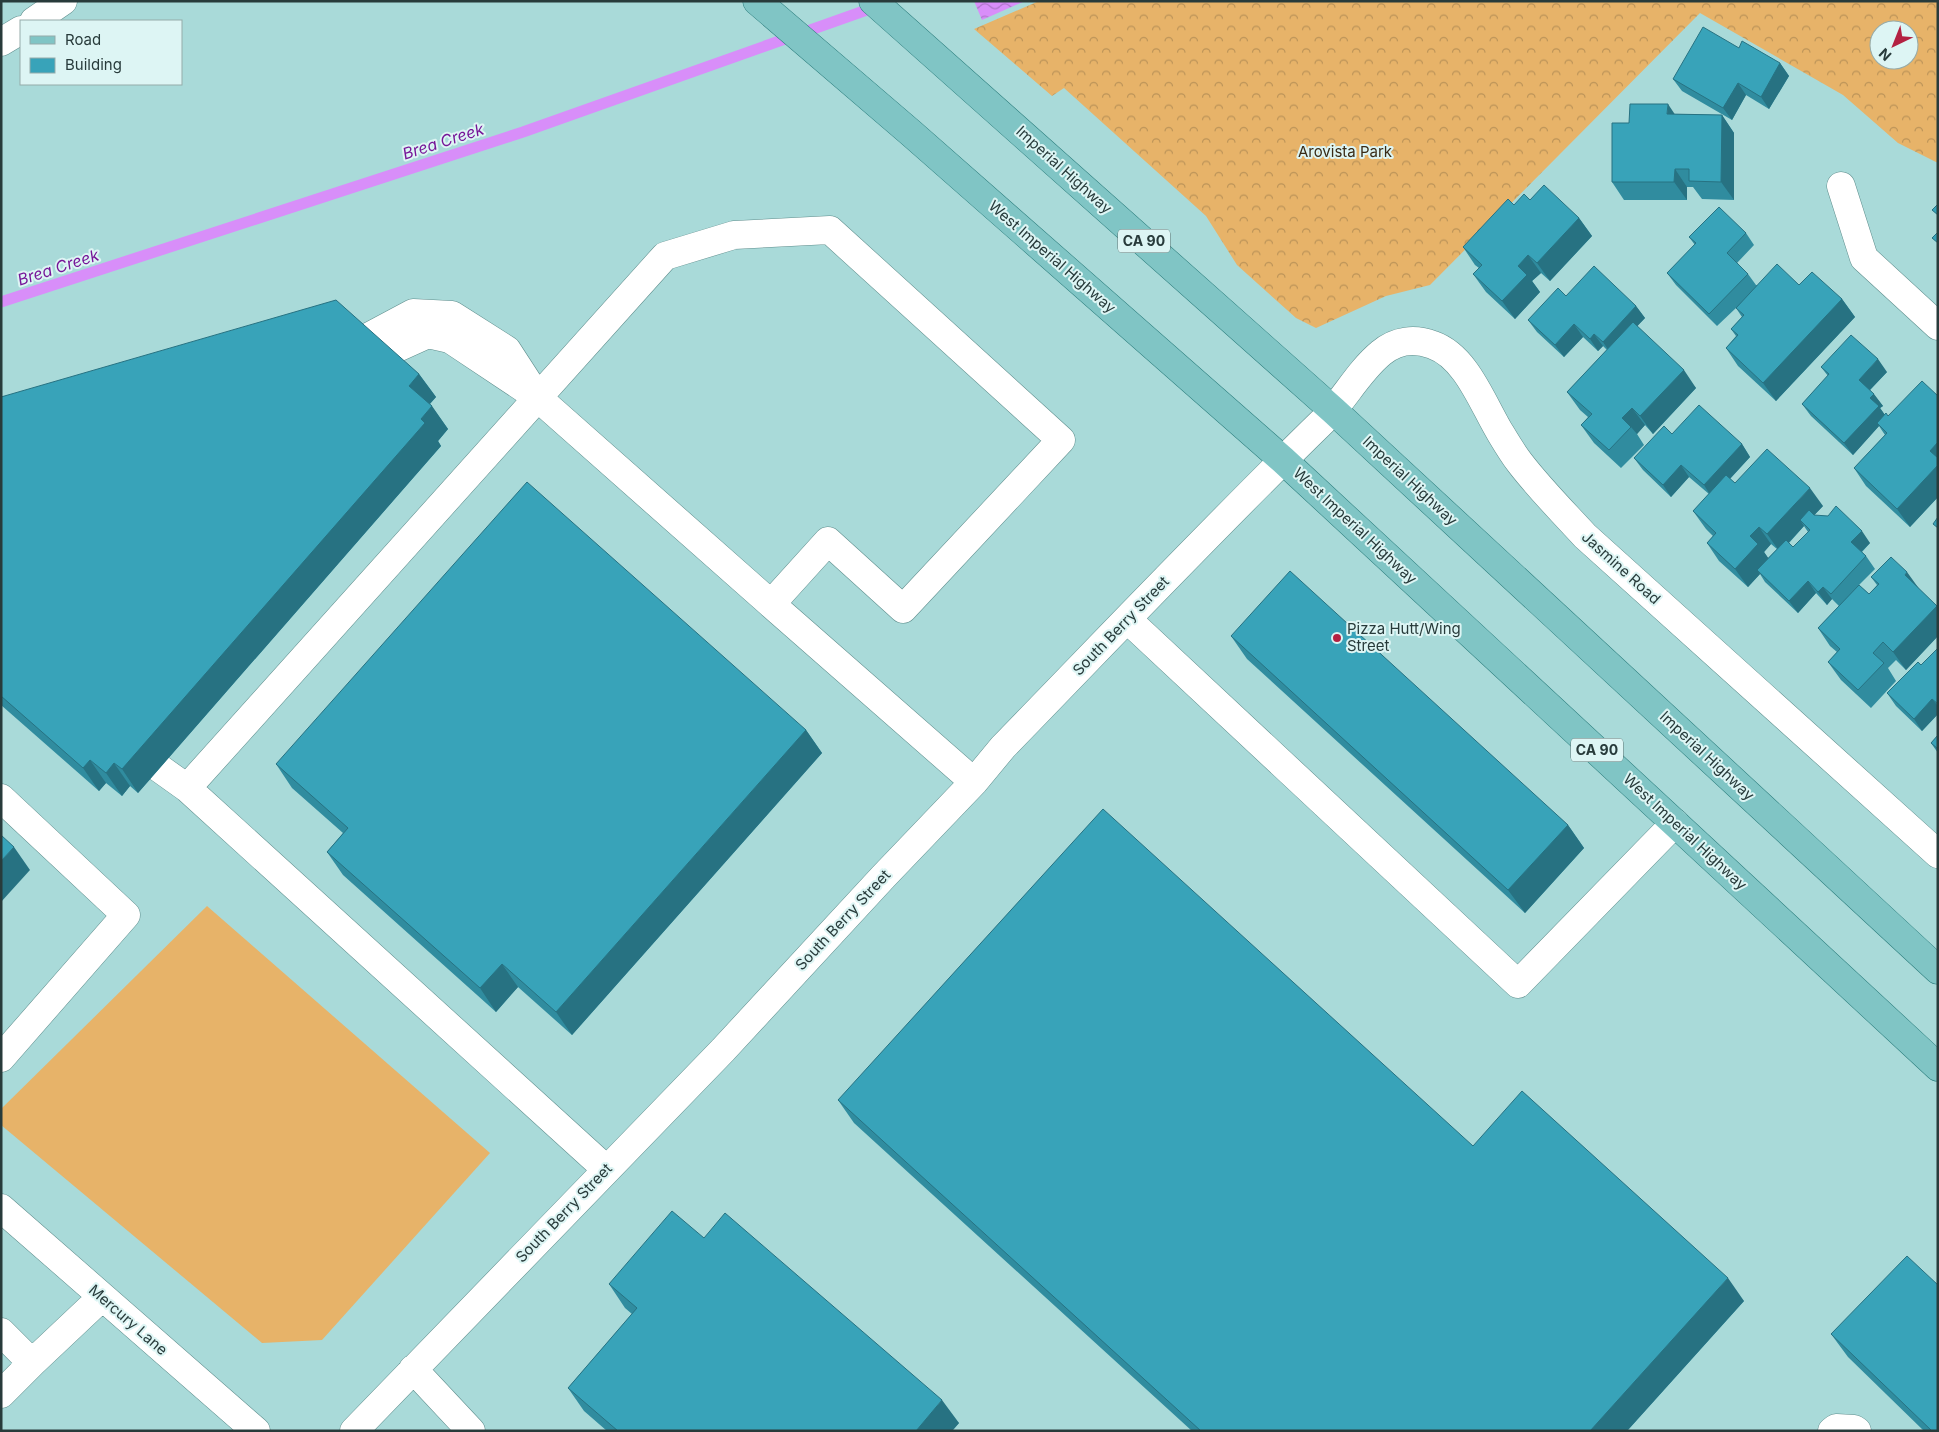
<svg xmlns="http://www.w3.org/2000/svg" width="1939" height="1432" font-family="Inter,sans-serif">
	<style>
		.grass { fill: #e7b369 }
		.forest { fill: url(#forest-crowns); fill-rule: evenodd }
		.water { fill: url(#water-waves) }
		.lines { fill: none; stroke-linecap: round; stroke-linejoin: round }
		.stream { stroke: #d88ef9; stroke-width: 11 }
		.minor-casing { stroke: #5f8e8d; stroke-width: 29 }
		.major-casing { stroke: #2a7c7c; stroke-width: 29 }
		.minor { stroke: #fff; stroke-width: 28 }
		.major { stroke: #80c5c5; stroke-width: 28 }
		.wall { fill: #308c9f; fill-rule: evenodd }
		.shaded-wall { fill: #277282 }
		.building { fill: #38a3b9; stroke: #277282 }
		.poi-dot { fill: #b32142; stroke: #ddf5f4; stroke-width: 2 }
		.labels { text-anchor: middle; stroke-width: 4; stroke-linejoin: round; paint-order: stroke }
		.shield { fill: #ddf5f4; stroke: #5e7372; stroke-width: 1 }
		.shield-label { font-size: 14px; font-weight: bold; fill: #283b3b }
		.park-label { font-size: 15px; fill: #392b16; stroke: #ddf5f4 }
		.street-label { font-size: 15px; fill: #283b3b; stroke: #ddf5f4 }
		.poi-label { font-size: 15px; fill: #283b3b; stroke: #ddf5f4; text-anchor: start }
		.water-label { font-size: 16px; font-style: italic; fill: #761598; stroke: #ddf5f4 }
	</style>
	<defs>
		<pattern id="forest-crowns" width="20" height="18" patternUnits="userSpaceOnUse" patternTransform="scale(1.25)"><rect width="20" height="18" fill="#e7b369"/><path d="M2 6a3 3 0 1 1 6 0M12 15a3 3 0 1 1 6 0" fill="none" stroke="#bb9358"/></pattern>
		<pattern id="water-waves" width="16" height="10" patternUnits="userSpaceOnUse" patternTransform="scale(1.25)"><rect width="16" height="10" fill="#d88ef9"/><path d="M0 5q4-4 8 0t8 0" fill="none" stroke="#af75cb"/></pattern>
	</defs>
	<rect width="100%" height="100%" fill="#a9dad9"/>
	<path class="grass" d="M207 906 490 1153 322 1340 262 1343 1 1125V1109Z"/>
	<path class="forest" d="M1039 1H1938V163L1898 143 1843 95 1700 13 1430 285 1386 296 1316 328 1296 318 1237 265 1206 216 1064 88 1052 96 974 29ZM1879 30H1909V60H1879Z"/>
	<path class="water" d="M974 1H1025L982 20Z"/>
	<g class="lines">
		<path class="stream" d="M1 302 523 132 878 6"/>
		<defs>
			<path id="minor" d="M34 21 63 1
				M1 42 21 30
				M1841 186 1864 258 1938 326
				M368 337 413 313 452 315 507 350 531 387
				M386 353 428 334 450 339 537 397 771 604
				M1127 619 1518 984 1675 823
				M159 768 187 788
				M1 798 126 915 1 1058
				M606 1169 187 788 665 256 734 235 830 230 1061 440 903 609 828 541 771 604 974 782
				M1 1208 256 1431
				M1 1332 32 1363
				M413 1369 471 1431
				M1 1394 32 1363 102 1297
				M354 1431 723 1050 883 877 974 782 1003 747C1109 638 1214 527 1323 421 1344 400 1358 372 1381 353 1396 340 1415 338 1433 345 1467 357 1483 405 1501 434 1507 444 1513 454 1520 463 1540 489 1563 512 1585 536L1938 854
				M1832 1431 1836 1428 1854 1429 1857 1431"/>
			<path id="major" d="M757 1 911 133 1283 460 1938 1067
				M873 1 1334 411 1938 970"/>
		</defs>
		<use href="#minor" class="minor-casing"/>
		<use href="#major" class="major-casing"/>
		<use href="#minor" class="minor"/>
		<use href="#major" class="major"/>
	</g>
	<path class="wall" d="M1739 48 1780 63 1789 76 1769 109 1746 95 1732 120 1682 91 1673 79Z
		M1675 114 1722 115 1734 133V200L1702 199 1693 187H1687V200H1624L1612 182 1629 123Z
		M1530 200 1579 218 1592 236 1550 281 1541 273 1532 281 1540 292 1515 319 1486 292 1473 274 1479 268 1475 265 1463 247Z
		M1746 233 1754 245 1737 263 1748 274 1756 285H1799L1842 299 1855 317 1776 401 1738 366 1726 348 1736 336 1731 329 1742 317 1736 308 1717 326 1676 285 1667 273 1695 245 1689 237Z
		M1566 296 1636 306 1645 318 1637 326 1696 388 1653 434 1645 425 1637 434 1644 445 1621 468 1594 443 1581 425 1588 417 1580 410 1567 392 1607 350 1603 346 1598 351 1583 337 1564 357 1537 332 1528 320Z
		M1821 367 1887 372 1870 390 1883 406 1880 408 1885 415 1888 416 1938 396V497L1910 527 1866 486 1854 468 1885 435 1879 426 1853 455 1811 416 1802 404 1828 376Z
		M419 374 436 397 430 404 448 429 438 441 441 446 138 793 130 786 122 796 106 783 99 791 1 705V397Z
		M1672 434 1742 444 1750 457 1730 479 1735 483 1823 506 1814 515 1870 543 1862 552 1866 556 1875 569 1859 585 1869 594 1877 585 1871 577 1920 590 1938 608V636L1906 670 1896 660 1888 668 1896 681 1871 708 1841 680 1828 662 1837 652 1830 646 1818 628 1839 606 1832 599 1827 605 1816 593 1798 613 1765 582 1760 574 1748 587 1719 561 1707 543 1713 536 1706 529 1693 511 1709 494 1689 477 1671 497 1643 470 1634 458ZM1804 526 1808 532 1793 547 1789 543ZM1771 544 1777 549 1768 558 1764 552Z
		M1231 636 1568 825 1584 848 1525 913 1247 659Z
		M1938 648V714L1922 731 1896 706 1887 693 1921 665Z
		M806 730 822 753 572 1035 518 987 496 1012 343 875 327 852 343 833 292 788 276 764Z
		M1938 735V753L1931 743Z
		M838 1100 1473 1146 1744 1301 1627 1431H1192L854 1123Z
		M704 1238 959 1423 952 1431H607L584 1411 568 1388 632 1314 625 1308 609 1284Z
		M1831 1334 1938 1431H1924L1848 1357Z"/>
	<path class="shaded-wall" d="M1780 63 1789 76 1769 109 1761 97Z
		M1738 83 1746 95 1732 120 1723 108Z
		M1668 104 1680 122 1667 114Z
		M1722 115 1734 133V200L1721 182Z
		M1675 169 1687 187V200L1674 182Z
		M1579 218 1592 236 1550 281 1537 263Z
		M1528 255 1541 273 1532 281 1540 292 1515 319 1502 301 1518 266Z
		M1842 299 1855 317 1776 401 1763 383Z
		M1636 306 1645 318 1611 354 1603 342Z
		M1574 324 1583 337 1564 357 1555 345Z
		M1594 334 1603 346 1598 351 1590 339Z
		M1878 359 1887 372 1868 392 1859 380Z
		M1684 370 1696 388 1653 434 1640 416Z
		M419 374 436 397 425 409 409 386Z
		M1874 394 1883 406 1880 408 1887 418 1877 423 1879 426 1853 455 1844 443 1870 398Z
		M432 406 448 429 438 441 441 446 138 793 122 769Z
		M1632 408 1645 425 1637 434 1631 427 1622 418Z
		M1938 442V462L1930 451Z
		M1742 444 1750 457 1712 498 1704 485Z
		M1681 465 1689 477 1671 497 1663 485Z
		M1938 465V497L1910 527 1897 509Z
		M1810 488 1823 506 1805 525 1800 520 1804 526 1780 552 1767 534Z
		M1759 527 1771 544 1764 552 1771 562 1757 570 1760 574 1748 587 1735 569 1750 536Z
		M1862 531 1870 543 1859 554 1851 542Z
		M1907 572 1920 590 1905 575Z
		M1808 581 1816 593 1798 613 1789 601Z
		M1823 587 1832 599 1827 605 1818 592Z
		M1937 606 1938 608V636L1906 670 1893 652Z
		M1932 699 1938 706V714L1922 731 1914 719Z
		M806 730 822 753 572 1035 556 1012Z
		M90 760 106 783 99 791 83 768Z
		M114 763 130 786 122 796 106 773Z
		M1568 825 1584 848 1525 913 1508 890Z
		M14 847 30 870 1 902V861Z
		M502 964 518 987 496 1012 480 988Z
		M1728 1278 1744 1301 1627 1431H1590Z
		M942 1400 959 1423 952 1431H916Z"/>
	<path class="building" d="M1703 27 1739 48 1742 41 1780 63 1761 97 1738 83 1723 108 1673 79Z
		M1630 104H1668L1667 114 1722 115 1721 182 1689 181V169H1675L1674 182H1612V123H1629Z
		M1544 185 1579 218 1537 263 1528 255 1518 266 1527 275 1502 301 1473 274 1482 265 1463 247 1508 199 1514 205 1524 194 1530 200Z
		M1938 204V215L1932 210Z
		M1719 207 1746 233 1727 253 1748 274 1709 314 1667 273 1696 243 1689 237Z
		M1938 232V243L1932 238Z
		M1777 264 1799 285 1812 272 1842 299 1763 383 1726 348 1738 335 1731 329 1744 315 1736 308Z
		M1594 266 1636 306 1603 342 1594 334 1590 339 1574 324 1555 345 1528 320 1558 288 1566 296Z
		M336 300 419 374 409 386 432 406 421 419 425 423 122 769 114 763 106 773 90 760 83 768 1 696V397Z
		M1633 322 1684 370 1640 416 1632 408 1622 418 1631 427 1609 450 1581 425 1592 414 1567 392Z
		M1851 335 1878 359 1859 380 1874 394 1870 398 1879 406 1844 443 1802 404 1829 374 1821 367Z
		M1922 381 1938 396V442L1930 451 1938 458V465L1897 509 1854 468 1887 433 1877 423 1886 413 1888 416Z
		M1699 405 1742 444 1704 485 1681 465 1663 485 1634 458 1664 426 1672 434Z
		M1767 449 1810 488 1767 534 1759 527 1750 536 1758 544 1735 569 1707 543 1716 533 1693 511 1726 475 1735 483Z
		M527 482 806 730 556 1012 502 964 480 988 327 852 348 828 276 764Z
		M1836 506 1862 531 1851 542 1866 556 1831 594 1823 587 1818 592 1808 581 1789 601 1757 570 1786 540 1793 547 1810 530 1800 520 1809 510 1814 515 1828 516Z
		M1938 517V528L1933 524Z
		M1891 557 1907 572 1905 575 1937 606 1893 652 1883 642 1873 653 1884 663 1858 690 1828 662 1840 649 1818 628 1859 585 1869 594 1879 584 1871 577Z
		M1290 571 1568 825 1508 890 1231 636Z
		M1938 648V704L1932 699 1914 719 1887 693 1918 662 1921 665Z
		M1938 735V749L1931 743Z
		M1103 809 1473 1146 1522 1091 1728 1278 1590 1431H1201L838 1100Z
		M1 835 14 847 1 861Z
		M672 1211 704 1238 725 1213 942 1400 916 1431H618L568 1388 637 1308 609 1284Z
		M1907 1256 1938 1285V1431H1932L1831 1334Z"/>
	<circle class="poi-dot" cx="1337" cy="638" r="5"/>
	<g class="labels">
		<g class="shield">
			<rect x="1118" y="229.5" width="52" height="23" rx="4"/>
			<rect x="1571" y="738.5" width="52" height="23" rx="4"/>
		</g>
		<g class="shield-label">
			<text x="1144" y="246">CA 90</text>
			<text x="1597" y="755">CA 90</text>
		</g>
		<g class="park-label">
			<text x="1345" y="157">Arovista Park</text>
		</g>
		<g class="street-label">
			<text transform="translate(1064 170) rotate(42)" y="5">Imperial Highway</text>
			<text transform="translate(1052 257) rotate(41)" y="5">West Imperial Highway</text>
			<text transform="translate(1410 481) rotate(43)" y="5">Imperial Highway</text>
			<text transform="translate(1355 526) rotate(43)" y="5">West Imperial Highway</text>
			<text transform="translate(1621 568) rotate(42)" y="5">Jasmine Road</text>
			<text transform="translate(1121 626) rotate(-46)" y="5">South Berry Street</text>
			<text transform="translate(1707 756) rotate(43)" y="5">Imperial Highway</text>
			<text transform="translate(1685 832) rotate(43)" y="5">West Imperial Highway</text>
			<text transform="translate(843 920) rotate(-47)" y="5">South Berry Street</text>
			<text transform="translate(564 1213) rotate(-46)" y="5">South Berry Street</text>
			<text transform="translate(128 1320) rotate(41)" y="5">Mercury Lane</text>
		</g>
		<g class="poi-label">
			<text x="1347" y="634">Pizza Hutt/Wing<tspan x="1347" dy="17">Street</tspan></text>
		</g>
		<g class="water-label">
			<text transform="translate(443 141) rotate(-18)" y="6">Brea Creek</text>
			<text transform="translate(58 267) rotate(-18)" y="6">Brea Creek</text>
		</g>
	</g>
	<rect width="1939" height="1432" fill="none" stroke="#283b3b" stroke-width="5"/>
	<rect x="20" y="20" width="162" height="65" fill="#ddf5f4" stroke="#95abaa"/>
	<rect x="30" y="36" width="25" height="8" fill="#80c5c5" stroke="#95abaa"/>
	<text x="65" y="45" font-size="15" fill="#283b3b">Road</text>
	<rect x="30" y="58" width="25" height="15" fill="#38a3b9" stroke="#95abaa"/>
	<text x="65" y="70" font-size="15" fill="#283b3b">Building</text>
	<g transform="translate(1894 45) rotate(223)"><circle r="24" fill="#ddf5f4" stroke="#95abaa"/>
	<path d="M0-4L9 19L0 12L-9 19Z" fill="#b32142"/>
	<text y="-8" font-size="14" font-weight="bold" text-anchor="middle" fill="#283b3b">N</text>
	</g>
</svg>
